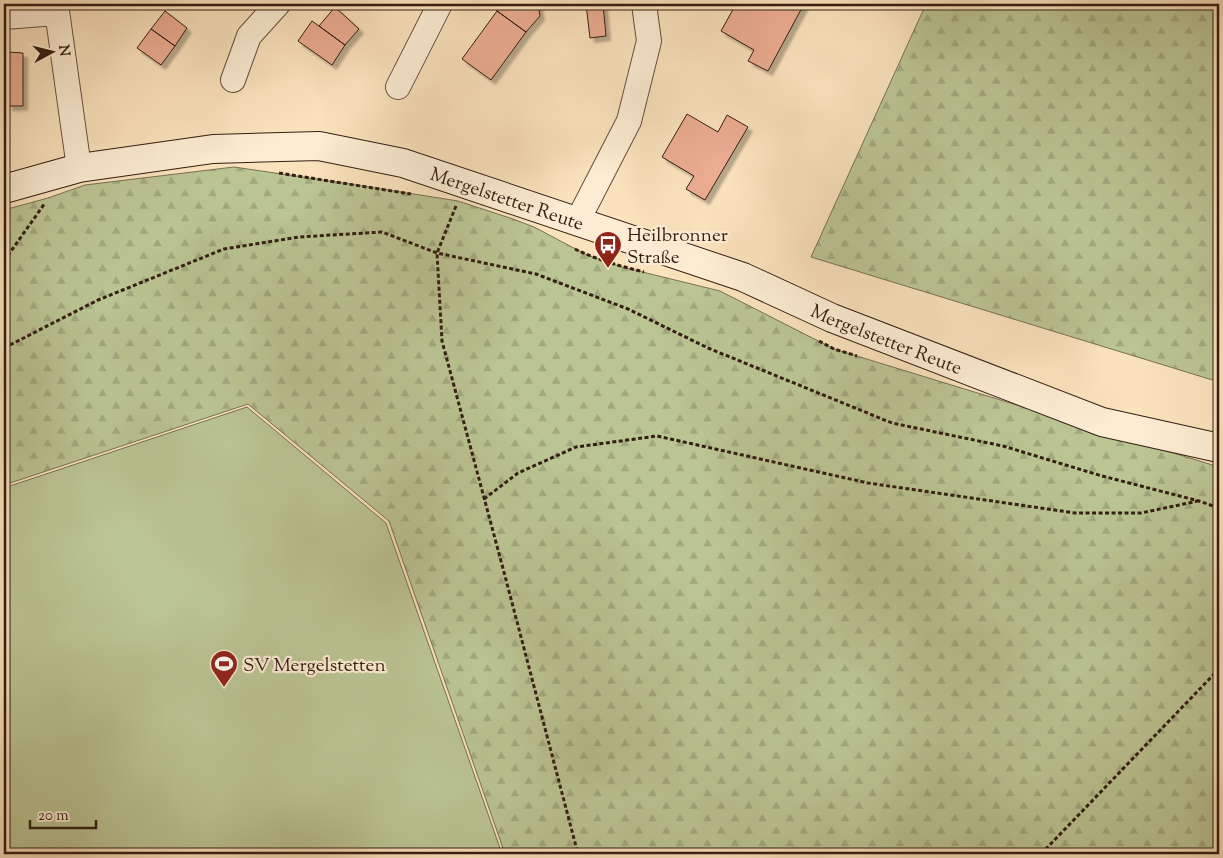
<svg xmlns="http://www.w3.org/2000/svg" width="1223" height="858" font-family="'Sorts Mill Goudy',serif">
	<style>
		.green { fill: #bbc493; stroke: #777153 }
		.forest { fill: url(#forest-firs); stroke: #777153 }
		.building { fill: #ebac91; stroke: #331e13; filter: url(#shadow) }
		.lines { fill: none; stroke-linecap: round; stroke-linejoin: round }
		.street-casing { stroke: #654f3d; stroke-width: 26 }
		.secondary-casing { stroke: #331e13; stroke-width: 30 }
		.path { stroke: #331e13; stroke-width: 3; stroke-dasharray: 4 2.5; stroke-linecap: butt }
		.street { stroke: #fcecd3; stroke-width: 24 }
		.secondary { stroke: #fcecd3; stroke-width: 28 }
		.labels { text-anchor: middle; stroke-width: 4.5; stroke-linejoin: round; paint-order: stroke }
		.street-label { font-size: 19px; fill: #331e13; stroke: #fcecd3 }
		.poi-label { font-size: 19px; fill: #331e13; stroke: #fcecd3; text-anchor: start }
	</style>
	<defs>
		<pattern id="forest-firs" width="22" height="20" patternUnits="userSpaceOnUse" patternTransform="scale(1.25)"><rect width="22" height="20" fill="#bbc493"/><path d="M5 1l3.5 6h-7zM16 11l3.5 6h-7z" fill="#a1a87e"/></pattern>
		<filter id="shadow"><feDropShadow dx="4.5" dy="4.5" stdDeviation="1" flood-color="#0004"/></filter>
	</defs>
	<rect width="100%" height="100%" fill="#fae2bc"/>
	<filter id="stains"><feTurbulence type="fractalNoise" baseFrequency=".004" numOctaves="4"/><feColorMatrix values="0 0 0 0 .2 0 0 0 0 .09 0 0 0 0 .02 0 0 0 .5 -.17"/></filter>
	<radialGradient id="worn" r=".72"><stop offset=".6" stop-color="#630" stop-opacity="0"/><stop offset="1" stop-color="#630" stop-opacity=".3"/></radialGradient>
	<path class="green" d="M247 407 386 523 502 854H4V488Z"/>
	<path class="forest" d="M926 4H1219V382L811 257Z
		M234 167 350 184 458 201 513 219 534 227 587 255 622 267 720 291 834 349 1219 467V854H505L389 521 248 404 4 485V210L48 198 85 185Z"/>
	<path class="building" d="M497 4H538L540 16 526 32 497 11Z
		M586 4H603L606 36 590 38Z
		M736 4H804L768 71 748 61 754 50 721 31Z
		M335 7 359 29 345 45 319 26Z
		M165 11 187 28 175 46 151 29Z
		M497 11 526 32 491 80 462 59Z
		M312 21 345 45 332 65 298 41Z
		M151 29 175 46 161 65 137 48Z
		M8 52 23 53V106H8Z
		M687 114 718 132 727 115 748 127 705 200 686 189 694 176 662 157Z"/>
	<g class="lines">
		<defs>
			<path id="street" d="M56 4 79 168
				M4 17 57 13
				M233 80 249 36 278 4
				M398 87 440 4
				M577 222 629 121 649 41 644 4"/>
			<g id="secondary">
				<path id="s1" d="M4 189 79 168 213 149 319 146 403 163 743 277 832 318 1102 422 1219 448"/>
			</g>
		</defs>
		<use href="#street" class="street-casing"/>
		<use href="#secondary" class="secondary-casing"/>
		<path class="path" d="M279 173 411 194
			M456 206 437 253 442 341 505 576 578 854
			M575 249C597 260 620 266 644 272
			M4 261 45 203
			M819 341 834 349 857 356
			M4 347H6L98 300 224 249 299 237 382 232 437 253 536 274 628 309 708 348 892 423 1003 446 1102 476 1199 501 1219 508
			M484 499 518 473 576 447 657 436 868 483 1075 513H1141L1198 501
			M4 628 9 625
			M1041 854 1219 669"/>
		<use href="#street" class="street"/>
		<use href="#secondary" class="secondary"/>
	</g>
	<defs>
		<symbol id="bus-pin" viewBox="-11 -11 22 30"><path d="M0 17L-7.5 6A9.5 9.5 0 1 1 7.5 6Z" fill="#8f2418" stroke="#fcecd3"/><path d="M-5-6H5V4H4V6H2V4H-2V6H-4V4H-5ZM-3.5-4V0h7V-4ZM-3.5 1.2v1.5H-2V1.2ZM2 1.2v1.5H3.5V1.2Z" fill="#fff"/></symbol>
		<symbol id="stadium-pin" viewBox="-11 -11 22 30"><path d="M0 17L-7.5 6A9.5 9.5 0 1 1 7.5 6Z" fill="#8f2418" stroke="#fcecd3"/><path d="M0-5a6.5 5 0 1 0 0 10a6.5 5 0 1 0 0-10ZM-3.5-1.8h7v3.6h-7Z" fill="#fff"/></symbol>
	</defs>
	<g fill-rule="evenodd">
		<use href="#bus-pin" x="592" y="229" width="32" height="43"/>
		<use href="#stadium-pin" x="208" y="648" width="32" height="43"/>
	</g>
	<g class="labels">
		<g class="street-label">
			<text dy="7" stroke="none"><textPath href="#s1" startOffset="515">Mergelstetter Reute</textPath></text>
			<text dy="7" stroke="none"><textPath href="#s1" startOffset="920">Mergelstetter Reute</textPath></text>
		</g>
		<g class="poi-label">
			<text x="627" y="241">Heilbronner<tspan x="627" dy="22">Straße</tspan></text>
			<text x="243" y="671">SV Mergelstetten</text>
		</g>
	</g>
	<rect width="1223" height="858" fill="none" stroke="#fae2bc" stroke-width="20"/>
	<rect x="5" y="5" width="1213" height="848" fill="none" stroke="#331e13" stroke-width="2.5"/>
	<rect x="10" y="10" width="1203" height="838" fill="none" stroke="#331e13"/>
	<g transform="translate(52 52) rotate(83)" stroke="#fcecd3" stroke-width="4" paint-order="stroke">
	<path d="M0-4L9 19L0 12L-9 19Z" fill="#331e13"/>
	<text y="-8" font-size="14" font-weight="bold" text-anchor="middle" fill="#331e13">N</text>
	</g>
	<path d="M30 820v8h66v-8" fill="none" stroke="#331e13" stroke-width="2.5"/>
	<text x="38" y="820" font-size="15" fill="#331e13" stroke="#fcecd3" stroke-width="4" paint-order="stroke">20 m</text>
	<rect width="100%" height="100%" filter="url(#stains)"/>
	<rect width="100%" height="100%" fill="url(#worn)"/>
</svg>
